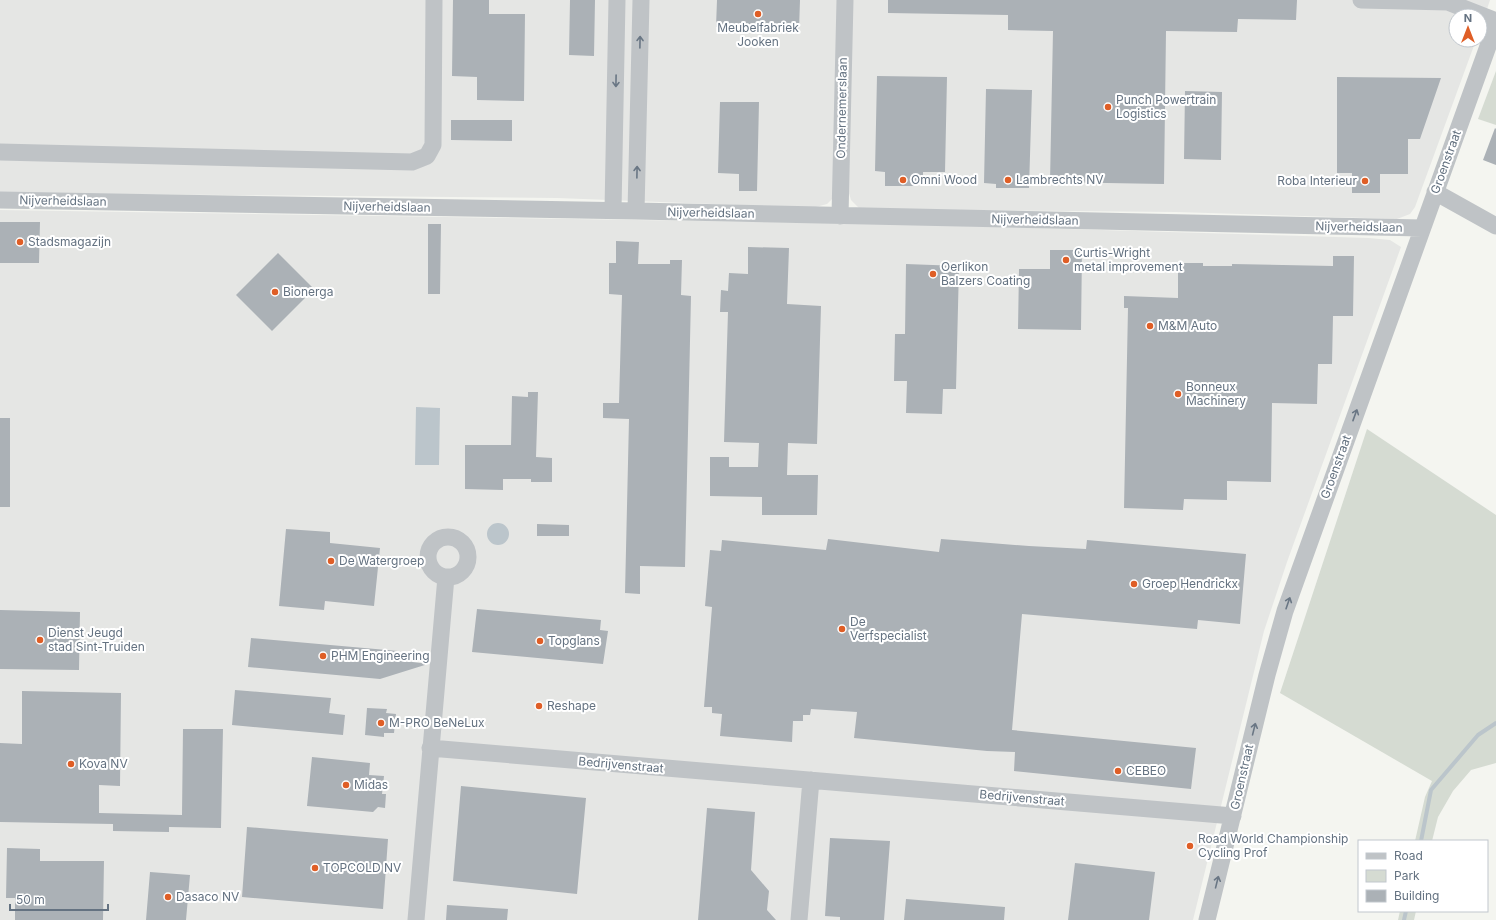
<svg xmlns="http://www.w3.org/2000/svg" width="1496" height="920" font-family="Inter,sans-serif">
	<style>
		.built { fill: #e5e6e4 }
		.green { fill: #d5dbd2 }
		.water { fill: #bbc5cb }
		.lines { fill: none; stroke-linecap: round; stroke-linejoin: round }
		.stream { stroke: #bbc5cb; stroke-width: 4 }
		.building { fill: #abb1b6 }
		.minor { stroke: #bfc3c6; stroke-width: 17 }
		.oneway { stroke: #697684 }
		.poi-dot { fill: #df5e26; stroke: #fff; stroke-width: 1.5 }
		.labels { text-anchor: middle; stroke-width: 4; stroke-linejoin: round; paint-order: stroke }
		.poi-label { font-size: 12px; fill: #647281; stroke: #fff; text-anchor: start }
		.street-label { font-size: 12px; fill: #647281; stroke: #fff }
	</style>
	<rect width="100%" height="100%" fill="#f4f5f0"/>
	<path class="built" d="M0 0H839L833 198 827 204 812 208 557 198 0 193Z
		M852 0H1490L1480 30V16H1456V40H1476L1415 207 1410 214 1397 219 1176 212 860 209 851 200 848 190Z
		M0 210 897 224 1369 238 1390 240 1401 247 1287 562 1264 631 1193 920H0Z"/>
	<path class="green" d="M1496 71V125L1478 119Z
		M1367 429 1496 515V763L1471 770 1453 791 1438 817 1432 841H1415L1425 797 1432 781 1280 693Z
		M1400 911H1416L1414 920H1398Z"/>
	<path class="water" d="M416 407 440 408 439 465H415Z
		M487 534a11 11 0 1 1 22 0a11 11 0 1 1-22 0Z"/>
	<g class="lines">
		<path class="stream" d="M1421 841 1431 790 1478 735 1496 723
			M1404 920 1406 911"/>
	</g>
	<path class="building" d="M453 0H489V14H525L524 101 477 100V77L452 76Z
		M570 0H595L594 56 569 55Z
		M717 0H800L799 30 716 27Z
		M888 0H1297L1296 20 1238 19 1237 32 1166 31 1164 184 1050 182 1053 31 1008 30V15L888 13Z
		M877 76 947 77 945 172H923V184H914V186H885V172L875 171Z
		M1337 77 1441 78 1420 139H1408V174H1380V193H1352V173H1337Z
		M986 89 1032 90 1029 188H996V184L984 183Z
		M1185 91 1222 92 1221 160 1184 159Z
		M720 102H759L757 191H739V174L718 173Z
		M451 120H512V141L451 140Z
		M1495 128 1496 129V165L1483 160Z
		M0 222H40L39 263H0Z
		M428 224H441L440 294H428Z
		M616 241 639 242 638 264H670V260H682L681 295 691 296 685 567 640 566V594L625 593 629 419 603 418V403H619L622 295 609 294V263H616Z
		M748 247 789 248 787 304 821 306 817 444 788 443 787 475H818L817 515H762V497L710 496V457H729V467H758L759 443 724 442 728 312H720L721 290 728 291 729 273 748 274Z
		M1050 250H1082L1081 330 1018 329 1019 269H1050Z
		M278 253 314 289 272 331 236 295Z
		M1333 256H1354L1353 316H1333L1332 364H1318L1317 404 1272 403 1271 482 1227 481V500L1184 499 1183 510 1124 508 1128 308H1124V296L1178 298V263H1203V266H1232V264L1333 266Z
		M906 264 959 266 956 389H943L942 414 906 413 907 381H894L895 334H905Z
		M528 392H538L536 457 552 458V482H531V479H503V490L465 489V445H511L512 396 528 397Z
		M0 418H10V507H0Z
		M537 524 569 525V536H537Z
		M286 529 330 532V543L380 548 374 606 325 601 324 610 279 606Z
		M828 539 939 552 941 539 1029 546 1086 549 1087 540 1246 554 1240 624 1198 620 1197 629 1022 614 1012 730 1196 748 1191 789 1014 771 1015 752 987 751 854 738 857 712 811 709 810 715H803V721H793L792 742 720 736 722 714 712 713V707H704L712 607 705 606 710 550 721 551 722 540 826 550Z
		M477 609 601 620 600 630 608 631 603 664 472 652Z
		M0 610 80 612 79 670 0 669Z
		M251 638 398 651 397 660 428 664 380 679 248 667Z
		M235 690 331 698 329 713 345 715 343 735 232 725Z
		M22 691 121 693 120 786 99 785V813L182 815 183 729H223L221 828 169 827V832L113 831V824L0 822V743L22 744Z
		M367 708 387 709 386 713 396 714 394 733H384V737L365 735Z
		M312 757 370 763 369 775 384 776 382 794H386L385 808 378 807 373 812 307 806Z
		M461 786 586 798 577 894 453 881Z
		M707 808 755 812 751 870 769 891 767 910 776 920H698Z
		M247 827 388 839 383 909 242 897Z
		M830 838 890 841 884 920H840V917L825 916Z
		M7 848 40 849V861H104L103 920H15V898H6Z
		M1075 863 1155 872 1149 920H1068Z
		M150 872 190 875 186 920H146Z
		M906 899 1005 907 1004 920H904Z
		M447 905 508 909 507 920H446Z"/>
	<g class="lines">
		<path class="minor" d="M1361 0 1448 2 1496 21
			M0 152 412 162 427 156 433 145 434 0
			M1435 192 1496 226
			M0 200 636 211 1422 228
			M613 210 617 0
			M636 211 641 0
			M840 216 845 0
			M428 557a20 20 0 1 1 40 0a20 20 0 1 1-40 0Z
			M430 748 1233 816
			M416 920 446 577
			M799 920 811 780
			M1207 920 1267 675 1285 611 1496 24"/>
	</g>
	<defs><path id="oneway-shaft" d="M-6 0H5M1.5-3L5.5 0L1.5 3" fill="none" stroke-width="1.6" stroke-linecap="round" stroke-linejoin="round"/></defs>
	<g class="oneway">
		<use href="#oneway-shaft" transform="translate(640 42) rotate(-89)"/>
		<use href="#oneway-shaft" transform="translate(616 81) rotate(91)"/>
		<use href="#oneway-shaft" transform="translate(637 172) rotate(-89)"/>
		<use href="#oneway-shaft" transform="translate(1355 415) rotate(-70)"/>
		<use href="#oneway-shaft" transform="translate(1288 603) rotate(-71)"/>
		<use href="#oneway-shaft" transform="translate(1254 729) rotate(-76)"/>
		<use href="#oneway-shaft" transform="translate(1217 882) rotate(-76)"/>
	</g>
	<g class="poi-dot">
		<circle cx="758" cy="14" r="4"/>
		<circle cx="1108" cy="107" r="4"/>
		<circle cx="903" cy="180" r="4"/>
		<circle cx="1008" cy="180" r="4"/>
		<circle cx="1365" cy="181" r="4"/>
		<circle cx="20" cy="242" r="4"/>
		<circle cx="1066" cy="260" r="4"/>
		<circle cx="933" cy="274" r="4"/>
		<circle cx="275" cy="292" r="4"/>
		<circle cx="1150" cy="326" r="4"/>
		<circle cx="1178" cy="394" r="4"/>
		<circle cx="331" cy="561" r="4"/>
		<circle cx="1134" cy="584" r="4"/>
		<circle cx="842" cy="629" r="4"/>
		<circle cx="40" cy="640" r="4"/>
		<circle cx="540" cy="641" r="4"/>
		<circle cx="323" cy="656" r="4"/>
		<circle cx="539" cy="706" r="4"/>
		<circle cx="381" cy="723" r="4"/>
		<circle cx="71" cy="764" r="4"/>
		<circle cx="1118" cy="771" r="4"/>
		<circle cx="346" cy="785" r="4"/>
		<circle cx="1190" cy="846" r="4"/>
		<circle cx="315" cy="868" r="4"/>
		<circle cx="168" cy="897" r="4"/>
	</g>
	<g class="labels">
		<g class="poi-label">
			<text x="758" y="32" text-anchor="middle">Meubelfabriek<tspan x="758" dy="14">Jooken</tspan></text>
			<text x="1116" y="104">Punch Powertrain<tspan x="1116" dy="14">Logistics</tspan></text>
			<text x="911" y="184">Omni Wood</text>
			<text x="1016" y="184">Lambrechts NV</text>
			<text x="1357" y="185" text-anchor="end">Roba Interieur</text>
			<text x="28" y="246">Stadsmagazijn</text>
			<text x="1074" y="257">Curtis-Wright<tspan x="1074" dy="14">metal improvement</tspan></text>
			<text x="941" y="271">Oerlikon<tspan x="941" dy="14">Balzers Coating</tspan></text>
			<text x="283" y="296">Bionerga</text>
			<text x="1158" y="330">M&amp;M Auto</text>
			<text x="1186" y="391">Bonneux<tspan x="1186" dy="14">Machinery</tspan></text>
			<text x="339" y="565">De Watergroep</text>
			<text x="1142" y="588">Groep Hendrickx</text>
			<text x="850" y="626">De<tspan x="850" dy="14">Verfspecialist</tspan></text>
			<text x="48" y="637">Dienst Jeugd<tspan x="48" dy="14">stad Sint-Truiden</tspan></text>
			<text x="548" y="645">Topglans</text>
			<text x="331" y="660">PHM Engineering</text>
			<text x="547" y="710">Reshape</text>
			<text x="389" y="727">M-PRO BeNeLux</text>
			<text x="79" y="768">Kova NV</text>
			<text x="1126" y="775">CEBEO</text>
			<text x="354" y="789">Midas</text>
			<text x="1198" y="843">Road World Championship<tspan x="1198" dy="14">Cycling Prof</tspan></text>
			<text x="323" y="872">TOPCOLD NV</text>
			<text x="176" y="901">Dasaco NV</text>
		</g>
		<g class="street-label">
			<text transform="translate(842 108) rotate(-89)" y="4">Ondernemerslaan</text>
			<text transform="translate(1446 162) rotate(-70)" y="4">Groenstraat</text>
			<text transform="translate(63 201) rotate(1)" y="4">Nijverheidslaan</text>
			<text transform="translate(387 207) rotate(1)" y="4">Nijverheidslaan</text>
			<text transform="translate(711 213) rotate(1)" y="4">Nijverheidslaan</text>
			<text transform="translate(1035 220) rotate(1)" y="4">Nijverheidslaan</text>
			<text transform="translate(1359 227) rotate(1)" y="4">Nijverheidslaan</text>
			<text transform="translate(1336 467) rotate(-70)" y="4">Groenstraat</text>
			<text transform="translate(621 765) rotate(5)" y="4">Bedrijvenstraat</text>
			<text transform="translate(1242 777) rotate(-77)" y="4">Groenstraat</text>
			<text transform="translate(1022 798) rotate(5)" y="4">Bedrijvenstraat</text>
		</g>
	</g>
	<rect x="1358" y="840" width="130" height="72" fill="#ffffff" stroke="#c1c7cd"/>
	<rect x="1366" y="853" width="20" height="6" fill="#bfc3c6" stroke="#c1c7cd"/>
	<text x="1394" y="860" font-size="12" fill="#647281">Road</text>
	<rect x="1366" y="870" width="20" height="12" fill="#d5dbd2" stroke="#c1c7cd"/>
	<text x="1394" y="880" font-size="12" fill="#647281">Park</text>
	<rect x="1366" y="890" width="20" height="12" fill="#abb1b6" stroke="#c1c7cd"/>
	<text x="1394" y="900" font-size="12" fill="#647281">Building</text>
	<g transform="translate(1468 28)"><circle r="19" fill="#ffffff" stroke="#c1c7cd"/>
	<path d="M0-3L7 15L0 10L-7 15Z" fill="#df5e26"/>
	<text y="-6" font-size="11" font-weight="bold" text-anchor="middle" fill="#647281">N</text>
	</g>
	<path d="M10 904v6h98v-6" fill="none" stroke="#647281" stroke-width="2"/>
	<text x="16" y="904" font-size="12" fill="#647281" stroke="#ffffff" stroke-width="3" paint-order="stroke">50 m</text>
</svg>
